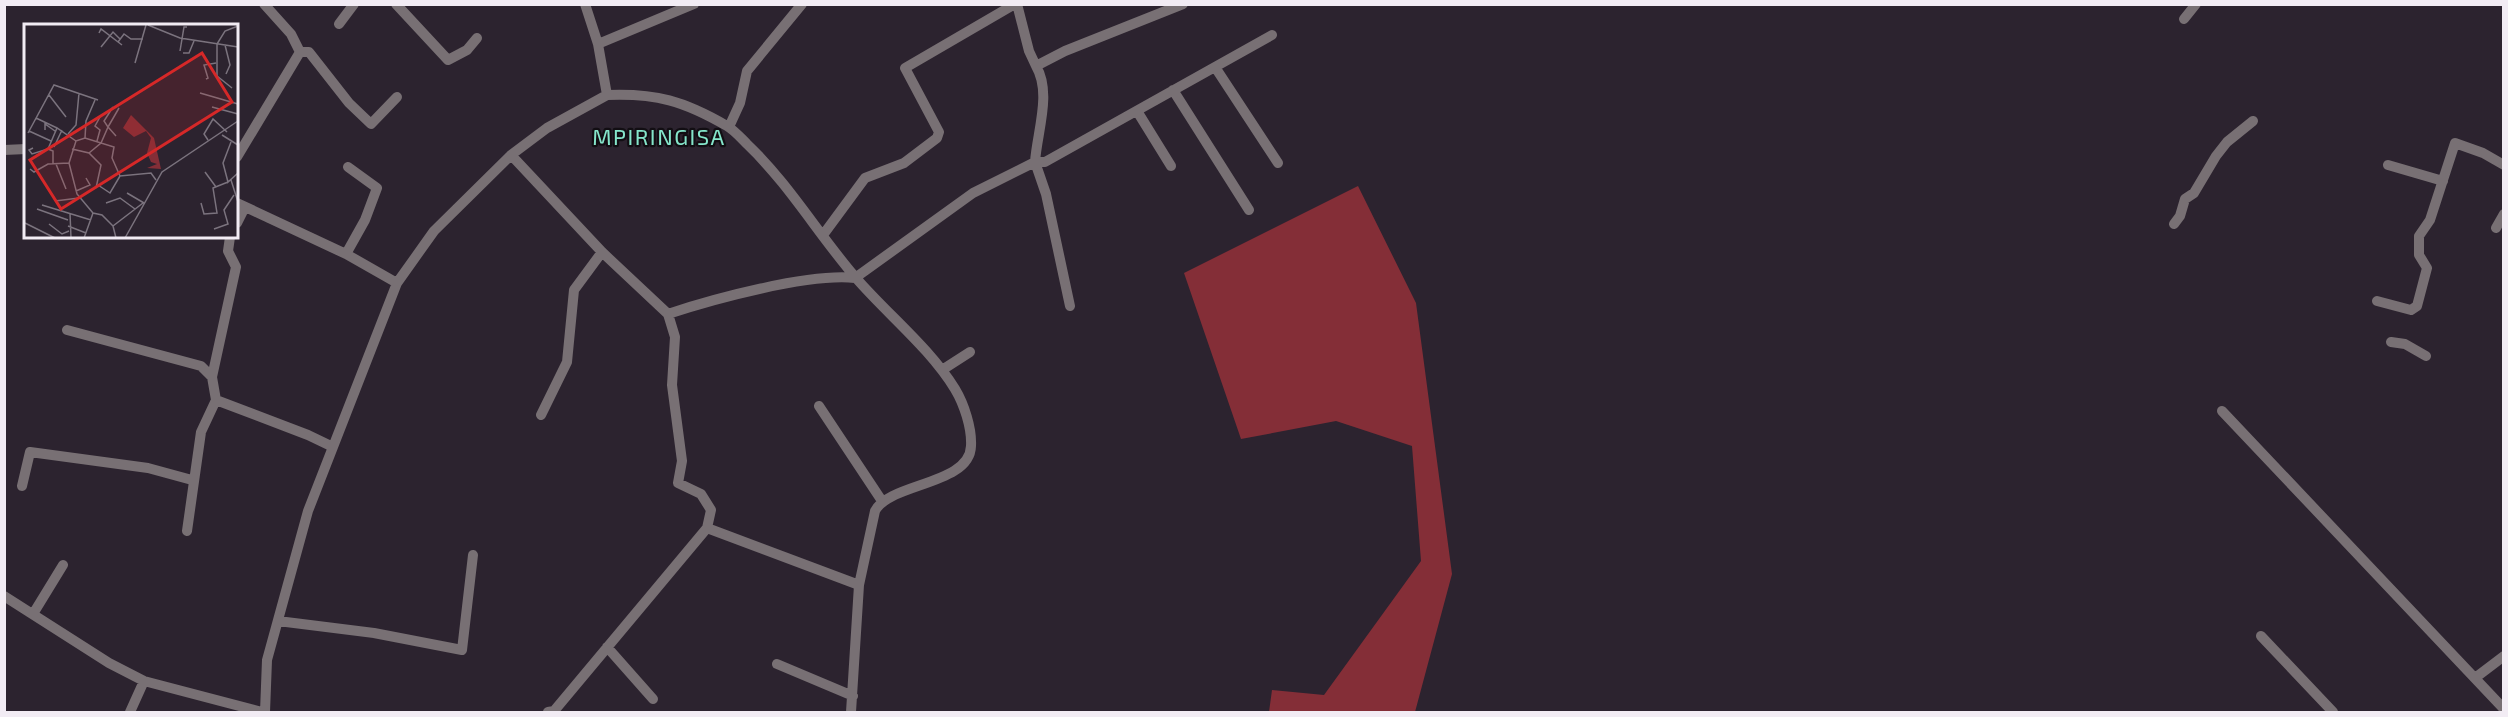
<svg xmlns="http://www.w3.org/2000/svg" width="2508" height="717" font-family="'Exo 2',sans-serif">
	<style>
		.forest { fill: #842e37 }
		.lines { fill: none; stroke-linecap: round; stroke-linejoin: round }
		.minor { stroke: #787074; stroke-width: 10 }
		.labels { text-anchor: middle; stroke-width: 4.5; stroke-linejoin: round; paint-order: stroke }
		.quarter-label { font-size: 22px; letter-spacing: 1.5px; fill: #85e6cb; stroke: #120e13 }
		.inset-road { fill: none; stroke: #7b737e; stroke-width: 1.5 }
		.view { fill: #d62828; fill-opacity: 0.15; stroke: #d62828; stroke-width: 3 }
		.inset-edge { fill: none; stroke: #f2ecf4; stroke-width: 3 }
	</style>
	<rect width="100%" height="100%" fill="#2c232f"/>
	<path class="forest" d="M1358 186 1416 303 1452 574 1415 712H1269L1272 690 1324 695 1421 561 1412 446 1336 421 1241 439 1184 273Z"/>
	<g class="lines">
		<path class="minor" d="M396 4 448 60 467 50 477 38
			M585 4 598 44 607 95C656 93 684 101 727 126 734 130 741 138 747 144 789 184 818 234 856 278 888 315 929 347 955 389 964 404 972 428 971 446 970 485 889 483 875 511L859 585 851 712
			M1017 4 1029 51 1036 66
			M2184 19 2196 4
			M339 24 354 4
			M598 44 694 4
			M300 52H309L349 103 371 124 397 97
			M1215 67 1278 163
			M1173 90 1249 210
			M1137 111 1171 166
			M729 127 740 103 747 71 802 4
			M4 150 26 149
			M511 155 602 252 668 314 675 337 672 385 682 461 678 483 701 494 711 510 707 528 554 711 548 712
			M237 157 300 52 291 34 264 4
			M2388 165 2443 181
			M237 203 346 254 397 283
			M237 223 245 207
			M2174 224 2180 216 2185 199 2194 193 2216 156 2227 142 2253 121
			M2496 228 2504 214
			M823 235 865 178 904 163 937 138 939 132 905 68 1015 4
			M346 254 365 220 377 188 348 167
			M2377 301 2411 310 2417 306 2427 268 2419 255V236L2430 220 2455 143 2483 153 2504 165
			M1070 306 1046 194 1035 162H1045L1272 35
			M668 314C713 299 809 273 855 278L973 193 1035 162C1037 132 1052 93 1036 66L1065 51 1183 4
			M67 330 201 366 212 377
			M2391 342 2405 344 2426 356
			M942 370 970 352
			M216 400 308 435 333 447
			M819 406 882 501
			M2222 411 2504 709
			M541 415 567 362 574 290 602 252
			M22 486 30 452 148 468 192 480
			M707 528 859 585
			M187 531 201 432 216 400 212 377 236 267 228 251 230 237
			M4 596 109 663 144 681 262 712
			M33 614 63 565
			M278 621 374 633 462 650 473 555
			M2261 636 2333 712
			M607 647 653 699
			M777 664 853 696
			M2475 678 2504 656
			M130 712 144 681
			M265 712 267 660 308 511 397 283 434 231 511 155 547 128 607 95"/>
	</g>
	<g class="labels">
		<g class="quarter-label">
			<text x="659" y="145">MPIRINGISA</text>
		</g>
	</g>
	<g transform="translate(24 24)">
		<rect width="214" height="214" fill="#2c232f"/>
		<path d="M107 91 130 114 137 145 123 144 133 140 127 138 123 129 127 114 122 107 110 113 99 104Z" fill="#842e37"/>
		<path class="inset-road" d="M124 1 156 14 214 23M75 9 77 5 98 21M94 18 100 10 107 15H119M201 21 206 41 202 50M77 23 89 8 96 15M156 27 160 3H163M159 29H165L170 17M111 39 122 1M182 55 184 54 180 41 192 39M208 64 193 52V20L201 7 214 2M176 69 214 80M25 71 42 93M188 83 214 90M12 94 33 104M21 106V100L31 107M5 107 27 117M4 109 30 61 74 76M44 110 52 101 55 69M198 111 214 121M92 112 84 103 95 84M61 114 62 97 71 76M184 116 180 110 189 95 203 108M52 117 45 139 53 170 69 189 78 191 89 202M73 117 76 106 71 102 76 93M207 118 199 139 204 158 214 149M30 123 38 106M9 124 5 126 8 130 24 125M24 125 33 104 52 117 61 114 90 123 88 134 96 152 127 149 132 156M24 125 29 127V140M48 125 65 129 77 141 72 164M65 129 77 119 84 103 80 97 89 83M32 140 42 165M6 145 10 148 24 140 45 139M181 148 192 163M207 156 214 178M74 161 86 169 96 152M52 167 66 161 62 154M103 169 120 179M31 177 55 174M82 179 96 174 111 185M177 179 180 190 193 189 189 164 204 158M18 181 67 196M13 185 44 196M46 189 47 214M1 199 31 214M25 200 38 210 45 207M44 202 62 209M190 205 204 200 200 186 210 171M60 214 69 189M92 214 89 202 119 179M101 214 138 148 214 97"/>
		<path class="view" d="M178 29 208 78 37 185 6 136Z"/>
		<rect width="214" height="214" class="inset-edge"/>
	</g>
	<rect width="2508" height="717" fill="none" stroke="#f2ecf4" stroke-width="12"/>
</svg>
